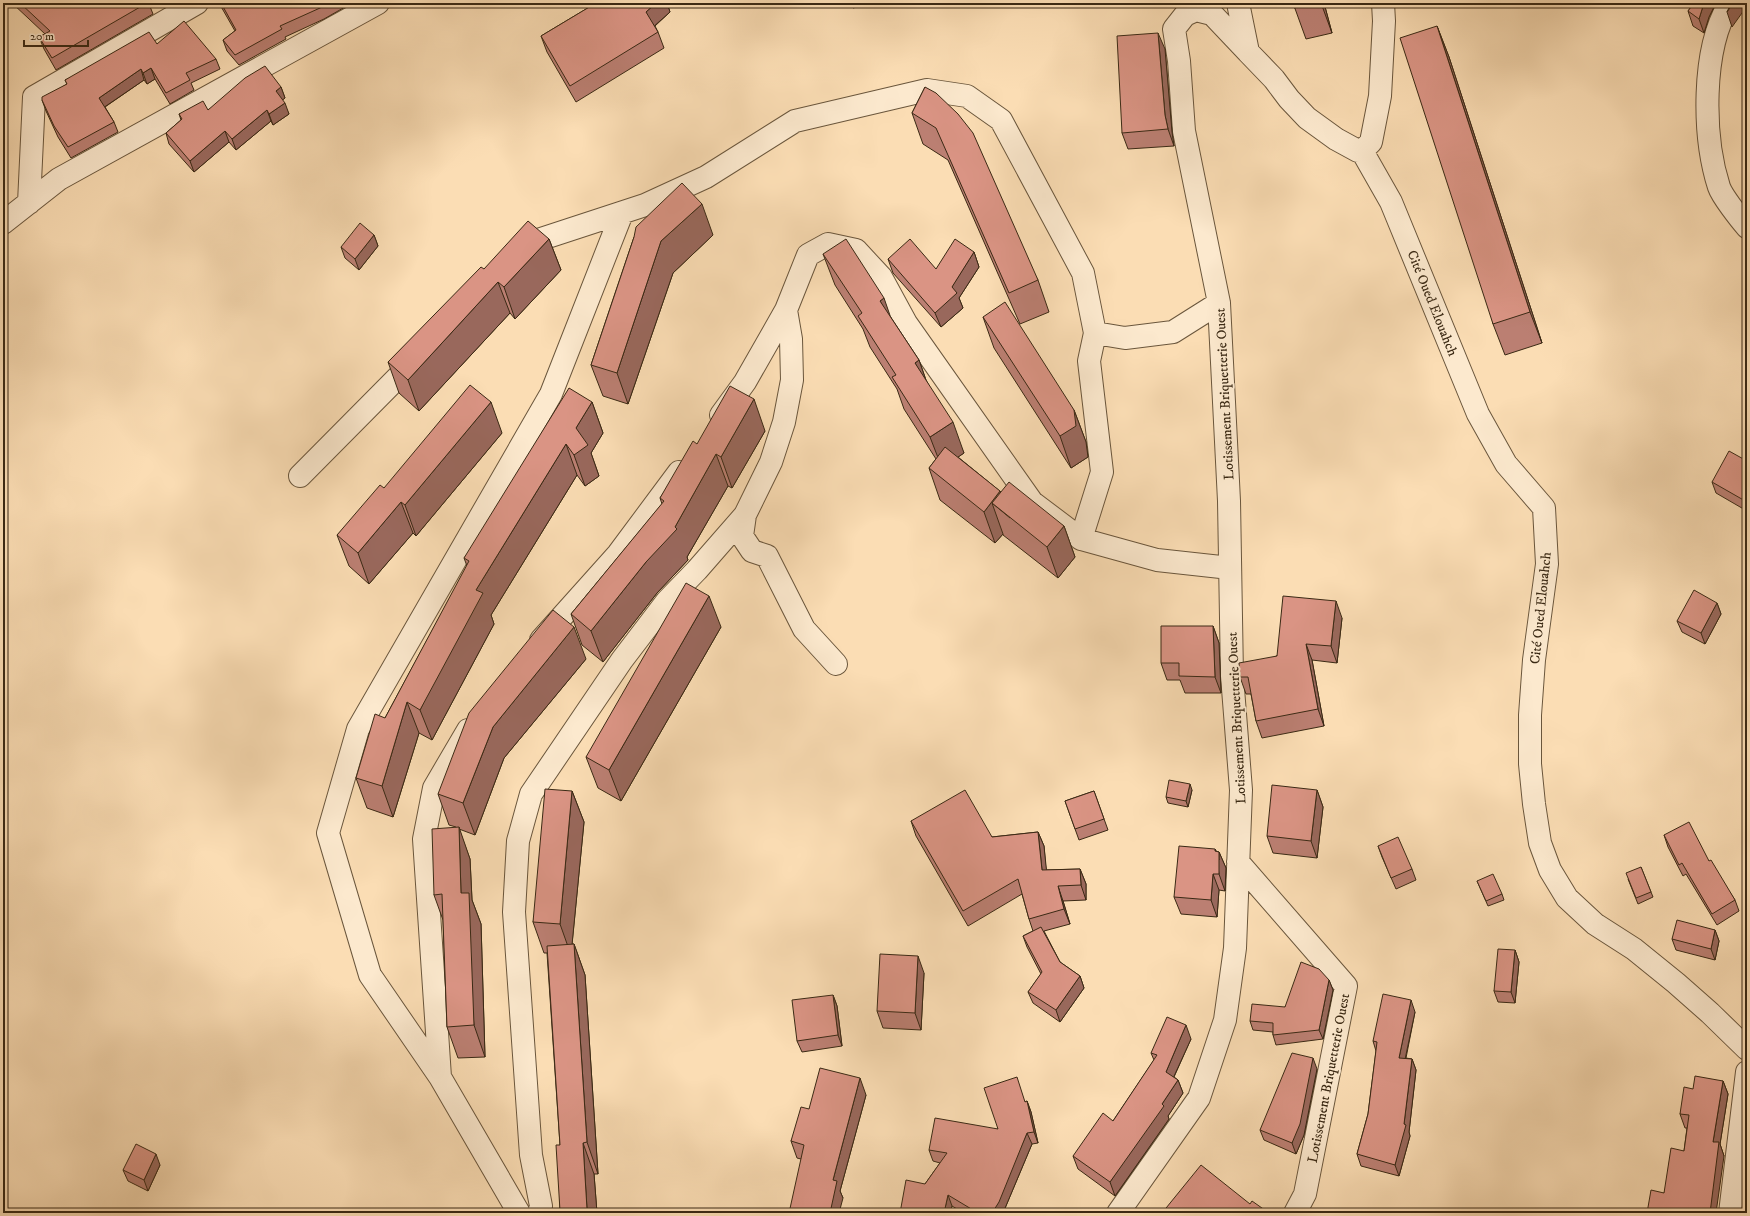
<svg xmlns="http://www.w3.org/2000/svg" width="1750" height="1216" font-family="'IM FELL DW Pica',serif">
	<style>
		.lines { fill: none; stroke-linecap: round; stroke-linejoin: round }
		.minor-casing { stroke: #6a563c; stroke-width: 24 }
		.minor { stroke: #fce9ce; stroke-width: 22 }
		.wall { fill: #bb7f72; stroke: #3a2914 }
		.shaded-wall { fill: #99685c; stroke: #3a2914 }
		.building { fill: #da9484; stroke: #3a2914 }
		.labels { text-anchor: middle; stroke-width: 4; stroke-linejoin: round; paint-order: stroke }
		.street-label { font-size: 14px; fill: #3a2914; stroke: #fce9ce }
	</style>
	<rect width="100%" height="100%" fill="#fbddb4"/>
	<filter id="stains"><feTurbulence type="fractalNoise" baseFrequency=".005" numOctaves="4"/><feColorMatrix values="0 0 0 0 .2 0 0 0 0 .09 0 0 0 0 .02 0 0 0 .5 -.17"/></filter>
	<radialGradient id="worn" r=".72"><stop offset=".6" stop-color="#630" stop-opacity="0"/><stop offset="1" stop-color="#630" stop-opacity=".3"/></radialGradient>
	<g class="lines">
		<defs>
			<path id="minor" d="M1238 3 1248 52 1274 79 1289 99 1307 118 1336 139 1358 151H1362L1371 142 1380 96 1384 21 1383 3
				M1730 3C1701 49 1703 137 1719 187 1722 196 1740 219 1747 227
				M1362 151 1391 202 1478 414 1506 464 1544 508 1547 564 1534 660 1530 715V764L1534 804 1540 843 1550 870 1567 898 1595 924 1634 949 1676 983 1710 1013 1747 1049
				M29 203 34 97 197 3
				M3 223 59 179 378 3
				M521 252 529 243 645 205 706 177 795 121 927 90 967 96 1001 120 1083 273 1095 333 1125 338 1173 332 1219 303
				M721 415 745 382 786 310 808 255 828 244 856 250 881 277 906 323 1032 502 1081 539 1157 560 1230 568
				M300 476 416 359
				M745 515 742 536 752 551 767 556 804 629 836 664
				M1081 539 1102 472 1089 361 1095 333
				M541 640 618 554 679 472
				M1238 862 1346 986 1305 1194 1295 1213
				M440 1077 424 839 434 788 468 730
				M519 1213 440 1077 370 975 328 833 358 729 551 394 622 213
				M539 1213 541 1206 531 1155 514 912 518 841 531 794 622 660 667 601 697 570 745 515 771 462 784 422 792 380 791 339 786 310
				M1118 1213 1199 1098 1225 1020 1235 948 1241 790 1232 676 1229 501 1219 303 1184 131 1179 61 1174 29 1185 15 1196 10 1212 14 1248 52
				M1730 1213 1747 1072"/>
		</defs>
		<use href="#minor" class="minor-casing"/>
		<use href="#minor" class="minor"/>
	</g>
	<path class="wall" d="M12 3H151L149 4 153 14 56 70 44 49 39 37 45 34Z
		M219 3H352L324 19 285 37 286 39 239 65 227 51 223 40 235 31Z
		M596 3H667L670 12 655 26 658 32 664 48 576 102 547 52 541 36Z
		M851 3H872L853 8Z
		M1293 3H1324L1332 33 1306 39Z
		M1694 3H1716L1709 17 1704 33 1693 26 1688 11Z
		M1437 26 1449 57 1542 343 1505 355 1493 324Z
		M157 44 216 59 220 69 191 83 194 90 170 104 155 79 147 84 144 80 105 107 114 122 118 132 71 158 58 137 46 111 42 100 67 84 65 80Z
		M1165 49 1172 132 1174 146 1128 149 1122 133Z
		M281 87 285 98 282 100 289 114 273 125 271 121 236 150 229 142 194 172 169 144 166 133 181 120 179 114 208 110Z
		M925 87 1038 280 1049 312 1020 324 948 160 923 144 912 113Z
		M374 235 378 246 359 270 345 258 341 247Z
		M713 235 673 273 628 404 603 396 591 365 634 237Z
		M549 239 561 270 515 319 510 313 419 411 399 393 388 362 484 269Z
		M974 252 979 267 959 298 963 308 941 327 893 273 888 259 936 269Z
		M823 254 890 316 919 360 926 380 964 453 958 457 1001 492 1064 526 1075 557 1058 578 1003 535V534L995 543 940 500 929 468 936 459 904 409 897 389 870 347 863 329 835 285Z
		M983 317 1074 410 1086 442 1088 457 1071 468 994 348Z
		M592 402 603 433 591 453 599 476 585 486 577 475 491 615 494 624 432 740 419 733 393 817 367 808 356 778 385 718 467 566 464 558Z
		M765 431 732 488 728 486 687 557 688 560 657 593 603 662 582 645 571 614 662 504 660 498 697 444Z
		M502 433 416 536 413 533 369 584 349 566 337 535 384 488Z
		M1747 461V511L1716 493 1712 482Z
		M1717 603 1721 614 1705 644 1682 632 1677 621Z
		M1342 618 1337 663 1312 660 1324 726 1262 738 1256 721 1251 694H1246L1240 677Z
		M1213 626 1219 643 1221 693H1185L1180 680H1167L1161 663Z
		M721 627 621 801 598 788 586 757Z
		M586 659 504 758 475 835 459 829 470 859 472 900 481 924 485 1057 458 1058 447 1027 443 920 434 895 456 827 449 825 438 794Z
		M1192 790 1188 807 1168 803 1166 797Z
		M1317 790 1323 807 1317 858 1273 853 1267 836Z
		M572 791 584 822 572 944H574L585 975 598 1174H594L597 1213H561L560 1211V1145L547 953H544L533 922Z
		M1094 791 1108 830 1079 840 1065 801Z
		M911 821 992 837 1038 832 1044 846 1046 870 1080 869 1086 884V900L1063 901 1070 924 1044 931 1060 962 1080 976 1084 988 1060 1022 1033 1003 1028 992 1041 974 1027 947 1023 936 1033 931 1029 919 1022 894 968 926 916 836Z
		M1664 835 1709 861 1735 900 1739 911 1717 925 1686 874 1683 876 1668 847Z
		M1378 846 1412 869 1416 880 1396 889 1382 857Z
		M1215 849 1216 851 1219 852 1226 868 1225 891 1219 890 1217 917 1181 914 1174 897Z
		M1641 867 1653 897 1638 904 1628 879Z
		M1477 881 1502 894 1504 900 1488 906Z
		M1715 930 1719 941 1715 960 1676 950 1672 939Z
		M1515 950 1519 962 1515 1003 1498 1002 1494 991Z
		M924 973 921 1030 883 1028 877 1011Z
		M1329 980 1333 990 1323 1039 1276 1045 1273 1035V1032L1253 1030 1250 1021 1285 1007Z
		M833 995 837 1006 842 1046 802 1052 797 1041Z
		M1415 1012 1406 1058 1412 1059 1416 1070 1409 1132 1410 1136 1399 1176 1361 1166 1357 1154 1368 1114 1376 1051 1373 1041Z
		M1191 1039 1174 1077 1178 1080 1183 1093 1168 1116 1169 1119 1115 1196 1078 1169 1073 1156 1113 1121 1154 1060 1151 1053Z
		M1317 1069 1304 1135 1296 1154 1264 1140 1260 1130Z
		M1723 1081 1728 1094 1720 1144 1724 1156 1664 1193 1684 1151 1687 1128H1685L1680 1114 1693 1089Z
		M866 1095 840 1191 843 1198 801 1159 797 1158 791 1141 809 1109Z
		M1027 1101 1031 1112 1038 1143 1032 1144 1003 1213H964L952 1206 950 1213H900L925 1184 940 1163 933 1161 929 1150 998 1129 1025 1102Z
		M160 1165 148 1191 128 1181 123 1170Z"/>
	<path class="shaded-wall" d="M656 3H667L670 12 652 28 646 12Z
		M1321 3H1324L1332 33Z
		M1704 3H1716L1709 17 1704 33 1699 19Z
		M1733 3H1747V6L1732 27 1727 12Z
		M1437 26 1449 57 1542 343 1530 312Z
		M1158 33 1165 49 1172 132 1174 146 1168 129 1165 115Z
		M151 68 155 79 147 84 143 73Z
		M141 69 144 80 103 108 99 98Z
		M281 87 285 98 280 102 276 91Z
		M285 103 289 114 273 125 269 114Z
		M267 110 271 121 236 150 232 139Z
		M225 131 229 142 194 172 190 161Z
		M702 204 713 235 673 273 628 404 617 373 661 241Z
		M374 235 378 246 359 270 355 259Z
		M549 239 561 270 515 319 504 287Z
		M974 252 979 267 959 298 963 308 941 327 935 313Z
		M498 282 510 313 419 411 408 380Z
		M884 298 895 330 880 301Z
		M919 360 930 392 915 363Z
		M754 399 765 431 732 488 721 457Z
		M491 402 502 433 416 536 405 505Z
		M592 402 603 433 591 453 599 476 585 486 574 455 576 428Z
		M1074 410 1086 442 1088 457 1071 468 1060 436Z
		M953 422 964 453 942 468 930 437Z
		M566 444 577 475 491 615 494 624 432 740 420 710 476 590Z
		M716 454 728 486 687 557 688 560 657 593 603 662 591 631 646 562 675 527Z
		M1000 491 1010 518 992 503 1003 534 995 543 984 512Z
		M401 502 413 533 369 584 358 553Z
		M1064 526 1075 557 1058 578 1047 547Z
		M709 596 721 627 621 801 609 770Z
		M1336 601 1342 618 1337 663 1331 646Z
		M1717 603 1721 614 1705 644 1701 633Z
		M1213 626 1219 643 1221 693 1215 677Z
		M574 627 586 659 504 758 475 835 463 803 493 727Z
		M1306 644 1312 660 1324 726 1318 709Z
		M407 702 419 733 393 817 382 786Z
		M1190 784 1192 790 1188 807 1186 801Z
		M1317 790 1323 807 1317 858 1311 841Z
		M572 791 584 822 571 955 560 924Z
		M459 827 470 859 472 900 481 924 485 1057 474 1025 461 893Z
		M1038 832 1044 846 1048 885 1042 870Z
		M1215 849 1219 860V852L1226 868 1225 891 1219 874Z
		M1080 869 1086 884V900L1081 885Z
		M1213 874 1219 890 1217 917 1211 900Z
		M1058 886 1063 901 1070 924 1064 909Z
		M1715 930 1719 941 1715 960 1711 949Z
		M574 944 585 975 598 1174 587 1142Z
		M1515 950 1519 962 1515 1003 1511 992Z
		M918 956 924 973 921 1030 915 1013Z
		M1080 976 1084 988 1060 1022 1056 1010Z
		M1329 980 1333 990 1323 1039 1319 1030Z
		M833 995 837 1006 842 1046 838 1035Z
		M1411 1000 1415 1012 1403 1069 1399 1058Z
		M1186 1025 1191 1039 1170 1085 1166 1072Z
		M1313 1058 1317 1069 1304 1135 1296 1154 1292 1143Z
		M1412 1059 1416 1070 1409 1132 1410 1136 1399 1176 1395 1165 1404 1124Z
		M860 1078 866 1095 840 1191 843 1198 839 1213H830L833 1180Z
		M1178 1080 1183 1093 1168 1116 1169 1119 1115 1196 1110 1182Z
		M1723 1081 1728 1094 1720 1144 1724 1156 1716 1213H1710L1713 1142Z
		M1027 1101 1031 1112 1038 1143 1034 1132Z
		M1027 1133 1032 1144 1003 1213H992Z
		M583 1143 594 1174 597 1213H589L587 1209Z
		M156 1154 160 1165 148 1191 144 1180Z
		M948 1195 952 1206 950 1213H944Z"/>
	<path class="building" d="M20 3H147L52 58 39 37 50 31Z
		M221 3H329L320 8 280 26 282 29 235 55 223 40 236 30Z
		M596 3H656L646 12 658 32 570 86 541 36Z
		M1293 3H1313L1294 8Z
		M1694 3H1704L1699 19 1688 11Z
		M1731 3H1733L1727 12Z
		M184 21 216 59 186 73 190 80 166 93 151 68 143 73 141 69 99 98 114 122 68 147 54 126 42 100V97L67 84 65 80 149 32 157 44Z
		M1437 26 1530 312 1493 324 1400 38Z
		M1158 33 1165 115 1168 129 1122 133 1117 36Z
		M265 66 281 87 276 91 285 103 269 114 267 110 232 139 225 131 190 161 166 133 182 119 179 114 203 101 208 110 245 78Z
		M925 87 936 93 958 114 973 133 1038 280 1009 293 936 128 912 113Z
		M682 183 702 204 661 241 617 373 591 365 634 237 636 227Z
		M528 221 549 239 504 287 498 282 408 380 388 362 481 267 484 269Z
		M360 223 374 235 355 259 341 247Z
		M846 239 884 298 880 301 919 360 915 363 953 422 930 437 892 377 896 375 858 316 862 313 823 254Z
		M910 239 936 269 955 239 974 252 952 287 957 293 935 313 888 259Z
		M1005 302 1074 410 1076 426 1060 436 983 317Z
		M470 385 491 402 405 505 401 502 358 553 337 535 380 485 384 488Z
		M730 386 754 399 721 457 716 454 675 527 677 529 646 562 591 631 571 614 664 501 660 498 693 441 697 444Z
		M569 388 592 402 576 428 588 445 574 455 566 444 476 590 483 593 420 710 407 702 382 786 356 778 375 714 385 718 469 561 464 558Z
		M945 447 1000 491 984 512 929 468Z
		M1729 451 1747 461V502L1712 482Z
		M1009 482 1064 526 1047 547 992 503Z
		M686 583 709 596 609 770 586 757Z
		M1694 590 1717 603 1701 633 1677 621Z
		M1283 596 1336 601 1331 646 1306 644 1318 709 1256 721 1248 677H1240L1239 663 1277 656Z
		M553 610 574 627 493 727 463 803 438 794 469 713Z
		M1161 626H1213L1215 677 1179 676V663H1161Z
		M1169 780 1190 784 1186 801 1166 797Z
		M1272 785 1317 790 1311 841 1267 836Z
		M545 789 572 791 560 924 533 922Z
		M965 790 992 837 1038 832 1042 870 1080 869 1081 885 1058 886 1064 909 1029 919 1018 879 963 911 911 821Z
		M1094 791 1104 819 1075 829 1065 801Z
		M1689 822 1709 861 1711 860 1735 900 1712 914 1682 863 1679 865 1664 835Z
		M459 827 461 893H469L474 1025 447 1027 442 894 434 895 432 829Z
		M1398 837 1412 869 1391 878 1378 846Z
		M1179 846 1215 849V851L1219 852V874H1213L1211 900 1174 897Z
		M1641 867 1651 892 1636 898 1626 873Z
		M1493 874 1502 894 1486 901 1477 881Z
		M1677 920 1715 930 1711 949 1672 939Z
		M1041 927 1060 962 1080 976 1056 1010 1028 992 1042 972 1023 936Z
		M574 944 587 1142 583 1143 587 1209 560 1211 556 1145H560L547 946Z
		M1498 949 1515 950 1511 992 1494 991Z
		M880 954 918 956 915 1013 877 1011Z
		M1301 962 1319 969 1329 980 1319 1030 1273 1035V1023L1250 1021 1252 1004 1285 1007Z
		M1383 994 1411 1000 1399 1058 1412 1059 1404 1124 1406 1125 1395 1165 1357 1154 1368 1114 1377 1042 1373 1041Z
		M833 995 838 1035 797 1041 792 1000Z
		M1167 1017 1186 1025 1166 1072 1178 1080 1162 1104 1164 1106 1110 1182 1073 1156 1103 1113 1113 1121 1157 1055 1151 1053Z
		M1292 1053 1313 1058 1300 1124 1292 1143 1260 1130Z
		M820 1068 860 1078 833 1180 837 1181 830 1213H789L804 1145 791 1141 801 1107 809 1109Z
		M1695 1076 1723 1081 1713 1142H1719L1710 1213H1647L1651 1190 1664 1193 1671 1148 1684 1151 1689 1115 1680 1114 1684 1087 1693 1089Z
		M1017 1077 1025 1102 1027 1101 1034 1132 1027 1133 999 1202 992 1213H978L948 1195 944 1213H900L906 1180 925 1184 947 1153 929 1150 935 1118 998 1129 984 1088Z
		M136 1144 156 1154 144 1180 123 1170Z
		M1201 1165 1250 1204 1252 1201 1269 1213H1162Z
		M1150 1211 1153 1213H1148Z"/>
	<g class="labels">
		<g class="street-label">
			<text transform="translate(1433 303) rotate(68)" y="5">Cité Oued Elouahch</text>
			<text transform="translate(1224 394) rotate(-93)" y="5">Lotissement Briquetterie Ouest</text>
			<text transform="translate(1540 608) rotate(-84)" y="5">Cité Oued Elouahch</text>
			<text transform="translate(1236 718) rotate(-93)" y="5">Lotissement Briquetterie Ouest</text>
			<text transform="translate(1328 1078) rotate(-79)" y="5">Lotissement Briquetterie Ouest</text>
		</g>
	</g>
	<rect width="1750" height="1216" fill="none" stroke="#fbddb4" stroke-width="16"/>
	<rect x="4" y="4" width="1742" height="1208" fill="none" stroke="#3a2914" stroke-width="2"/>
	<rect x="8" y="8" width="1734" height="1200" fill="none" stroke="#3a2914"/>
	<path d="M24 40v6h64v-6" fill="none" stroke="#3a2914" stroke-width="2"/>
	<text x="30" y="40" font-size="12" fill="#3a2914" stroke="#fce9ce" stroke-width="3" paint-order="stroke">20 m</text>
	<rect width="100%" height="100%" filter="url(#stains)"/>
	<rect width="100%" height="100%" fill="url(#worn)"/>
</svg>
